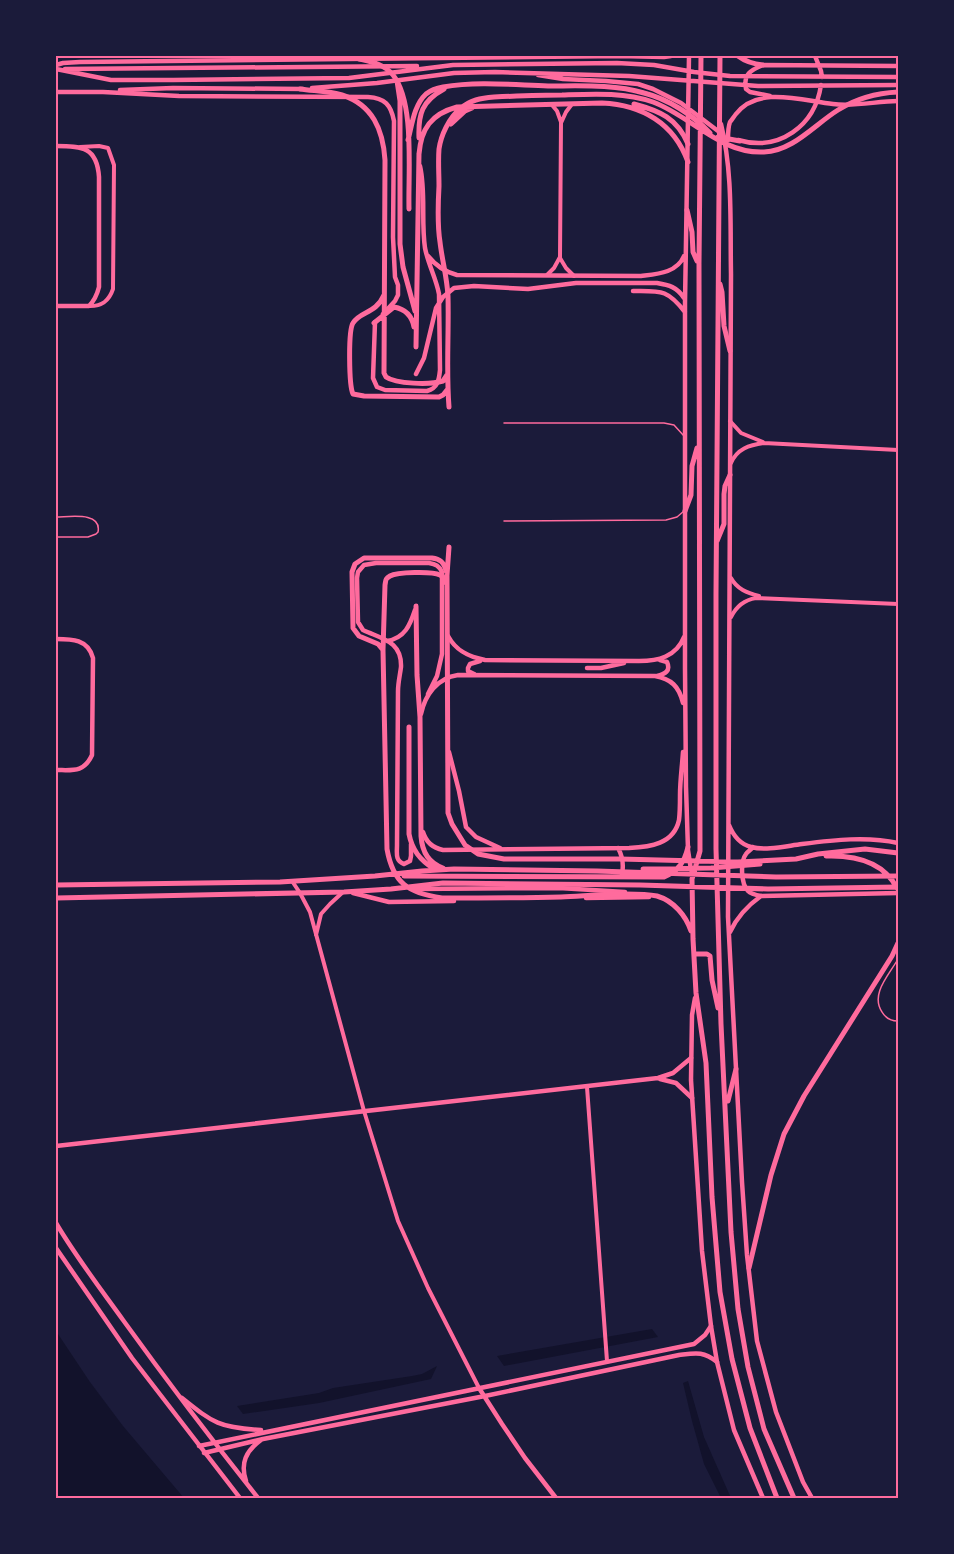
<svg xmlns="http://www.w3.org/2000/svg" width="954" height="1554" font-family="Commissioner,sans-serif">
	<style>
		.water { fill: #12122b }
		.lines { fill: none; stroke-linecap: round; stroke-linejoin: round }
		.service { stroke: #ff6b9d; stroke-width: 1.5 }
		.minor { stroke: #ff6b9d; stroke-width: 4 }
		.tertiary { stroke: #ff6b9d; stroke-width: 4.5 }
		.secondary { stroke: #ff6b9d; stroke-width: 4.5 }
		.primary { stroke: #ff6b9d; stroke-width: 5 }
		.neatline { fill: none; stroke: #ff6b9d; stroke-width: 2 }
	</style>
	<rect width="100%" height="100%" fill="#1b1b3a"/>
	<path class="water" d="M652 1329 658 1337 504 1366 497 1356Z
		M56 1331 90 1382 123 1426 184 1498H56Z
		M437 1366 431 1379 319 1403 243 1414 237 1406 319 1393 333 1388 412 1376 422 1374Z
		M688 1381 704 1437 731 1498H721L704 1464 692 1421 683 1383Z"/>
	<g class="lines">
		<path class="service" d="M504 423H664L674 425 684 436
			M56 517C69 517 102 511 98 532L96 534 88 537H56
			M504 521 666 520 677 517 684 511
			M898 959C889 975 870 994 882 1012 886 1019 891 1021 898 1021"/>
		<path class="minor" d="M552 105 557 111 561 122
			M80 147 99 146 108 148 114 165 113 289C109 301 102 306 90 306
			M560 258 566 268 574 276
			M547 275 554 268 560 257 561 123 566 112 572 104
			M730 421 741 433 763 442
			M731 463C737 449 749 445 764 443L898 450
			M731 578C737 589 747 593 759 596
			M731 617C736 607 744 600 756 598L898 604
			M292 881 300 893 310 912 364 1111 398 1221 428 1288 479 1388
			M316 935 321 914 330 904 343 892
			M587 1087 607 1361"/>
		<path class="tertiary" d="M660 1079 676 1083 692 1098
			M56 1146 658 1078 673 1073 691 1058
			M479 1388 502 1424 525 1458 556 1498
			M182 1398C213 1423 220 1428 261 1430
			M199 1446 694 1344 705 1335 711 1326
			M204 1453 263 1439 485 1396 679 1355C696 1353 703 1351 717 1362
			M246 1481C240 1463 246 1451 261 1440"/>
		<path class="secondary" d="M689 56 685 303V669L686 787 688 850 691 870
			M815 56 821 71 822 77
			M56 65 63 63 80 62 620 56 664 57 671 56
			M56 69 111 80H173L349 78 453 65 617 63 654 65 694 72 730 76 898 77
			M65 69 417 66
			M538 75 563 79 606 81 638 84 653 89 681 103 722 134
			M312 88 377 83 454 73 495 72 629 76 758 86 898 85
			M120 90 173 88 303 89
			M56 92H103L179 96 368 97C385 98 391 105 394 121L393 237 395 277 398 285V295L395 301 383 314
			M770 96 750 92 746 89C743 74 751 70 763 65L898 66
			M721 124C733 173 730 224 731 274L728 917 742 1182 747 1255 757 1341 776 1412 803 1482 812 1498
			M728 140C728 135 728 127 730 122 731 121 735 115 736 114 758 85 803 101 833 104 855 107 877 101 898 101
			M738 140C779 152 815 126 821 85
			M56 146C82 146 97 147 99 177V287C97 295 95 300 89 306H56
			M428 256C436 266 445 272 457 275L641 276C657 274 677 273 684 256
			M633 291C661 291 667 289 685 312
			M375 322 373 378 377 387 385 390 427 391C438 388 439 380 440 370L439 294C436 278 428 264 425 248 421 221 426 192 420 166
			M416 374 424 358 436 308 443 297 454 288 474 286 528 289 576 283H657C669 285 677 287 684 298
			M448 636C456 651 469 657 485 660L639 661C658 661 676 657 684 637
			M56 639C72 639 88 639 93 658L92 755C84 773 72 770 56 770
			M387 641C405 638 410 625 415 610
			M587 668H601L624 663
			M474 674 468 671V668L470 664 480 661
			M657 676C665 674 671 671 667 662L660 660
			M421 714C425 695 437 678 458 675L655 676C671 679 679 686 683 703
			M449 752 459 791 466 827 476 837 500 848
			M729 825C733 835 740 844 751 847 766 851 786 846 802 844 834 840 867 836 898 843
			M423 832C426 842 433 848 443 850L629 848C650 847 674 844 679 820 680 812 680 803 680 795 680 781 682 767 683 752
			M411 844V856L410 861 404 864C395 861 397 853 397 845L398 691C398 683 400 675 401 667 402 641 382 639 363 630L358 622 357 578 358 572 364 565 376 563H429C436 564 439 566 442 572V654L437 676 428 694
			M753 847C752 849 747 852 746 854 740 862 741 884 748 891 751 894 756 895 761 896L898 893
			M618 848C623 857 624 864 622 874
			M414 889 559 888 625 892
			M353 893 389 902 454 901
			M586 898 649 897
			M730 932C737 917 747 906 761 896
			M695 998 692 1015 691 1080 702 1251 711 1326 717 1362 734 1430 763 1498
			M56 1223C76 1257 100 1288 123 1320 167 1381 212 1440 258 1498
			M56 1248 132 1358 240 1498"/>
		<path class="primary" d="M701 56 699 264 700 851 692 879 693 939 696 993 706 1063 712 1197 720 1292 732 1359 750 1428 777 1498
			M720 56 716 594V849L721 1024 731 1232 738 1309 748 1367 764 1429 794 1498
			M738 56C746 62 753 64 763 65
			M359 59C372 62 384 64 393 75 415 102 408 173 409 209
			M397 81 400 101V244L403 267 415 311
			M300 89C313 91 329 91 342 95 373 105 383 130 385 160L384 373 386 377C396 384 430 385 443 381L447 375
			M634 104C660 111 677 118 688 144
			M451 124 465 111 472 108
			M718 137 740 141
			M419 138C418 114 422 101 444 89
			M408 140C412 125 414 105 426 94 431 90 437 88 443 87 477 81 514 85 548 86 580 86 614 84 644 93 668 99 693 115 710 133
			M419 154C421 129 431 114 457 107L602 103C642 105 674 123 688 162
			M687 210 692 232 693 252 697 261
			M720 284 722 292 724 326 730 351
			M384 295C376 314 360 311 353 323 348 331 349 386 353 394L364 396 439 397 443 395 447 390
			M374 323 394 307C405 309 412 316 414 327
			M416 347 419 153
			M449 407C446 370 449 333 448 296 447 277 442 260 440 242 437 223 438 204 439 186 439 174 438 161 439 149 441 135 449 118 460 109 470 100 481 98 494 97 517 96 540 95 562 95 592 94 624 92 653 102 691 116 720 154 764 152 793 151 814 125 838 110 857 98 877 93 898 92
			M685 511 691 495 692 466 697 448
			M717 541 724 524V494L725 486 730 475
			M449 547 447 575 448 813 452 824 465 845 478 854 504 859H620L738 862 796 859 818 854 865 849 898 853
			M446 583C445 579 444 577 440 575 432 571 397 572 390 576 385 579 386 580 385 585L383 650 387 849C393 883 408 893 442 898 481 898 521 898 561 897 583 896 604 894 625 894 636 894 647 894 657 896 674 901 686 916 691 931
			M416 606 417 675 420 717 421 836C422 851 428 863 443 868
			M383 650 378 644 359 636 353 628 352 572 355 564 364 558H432C440 559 444 562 446 571
			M409 727V834C412 850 420 860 434 869
			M826 856C855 855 883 861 897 888
			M643 869 711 868 760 864
			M404 876 664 877C679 870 684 863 688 847
			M56 885 280 882 375 876 422 871 454 869 597 871 776 877 898 876
			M56 898 344 892 391 889 443 883 640 885 768 889 898 887
			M694 954H707L710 956 712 980 718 1008
			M728 1101 736 1069
			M749 1268 771 1175 784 1134 804 1096 892 956 898 943"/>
	</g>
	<rect width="954" height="1554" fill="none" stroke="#1b1b3a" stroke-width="114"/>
	<rect x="57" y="57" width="840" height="1440" class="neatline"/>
</svg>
